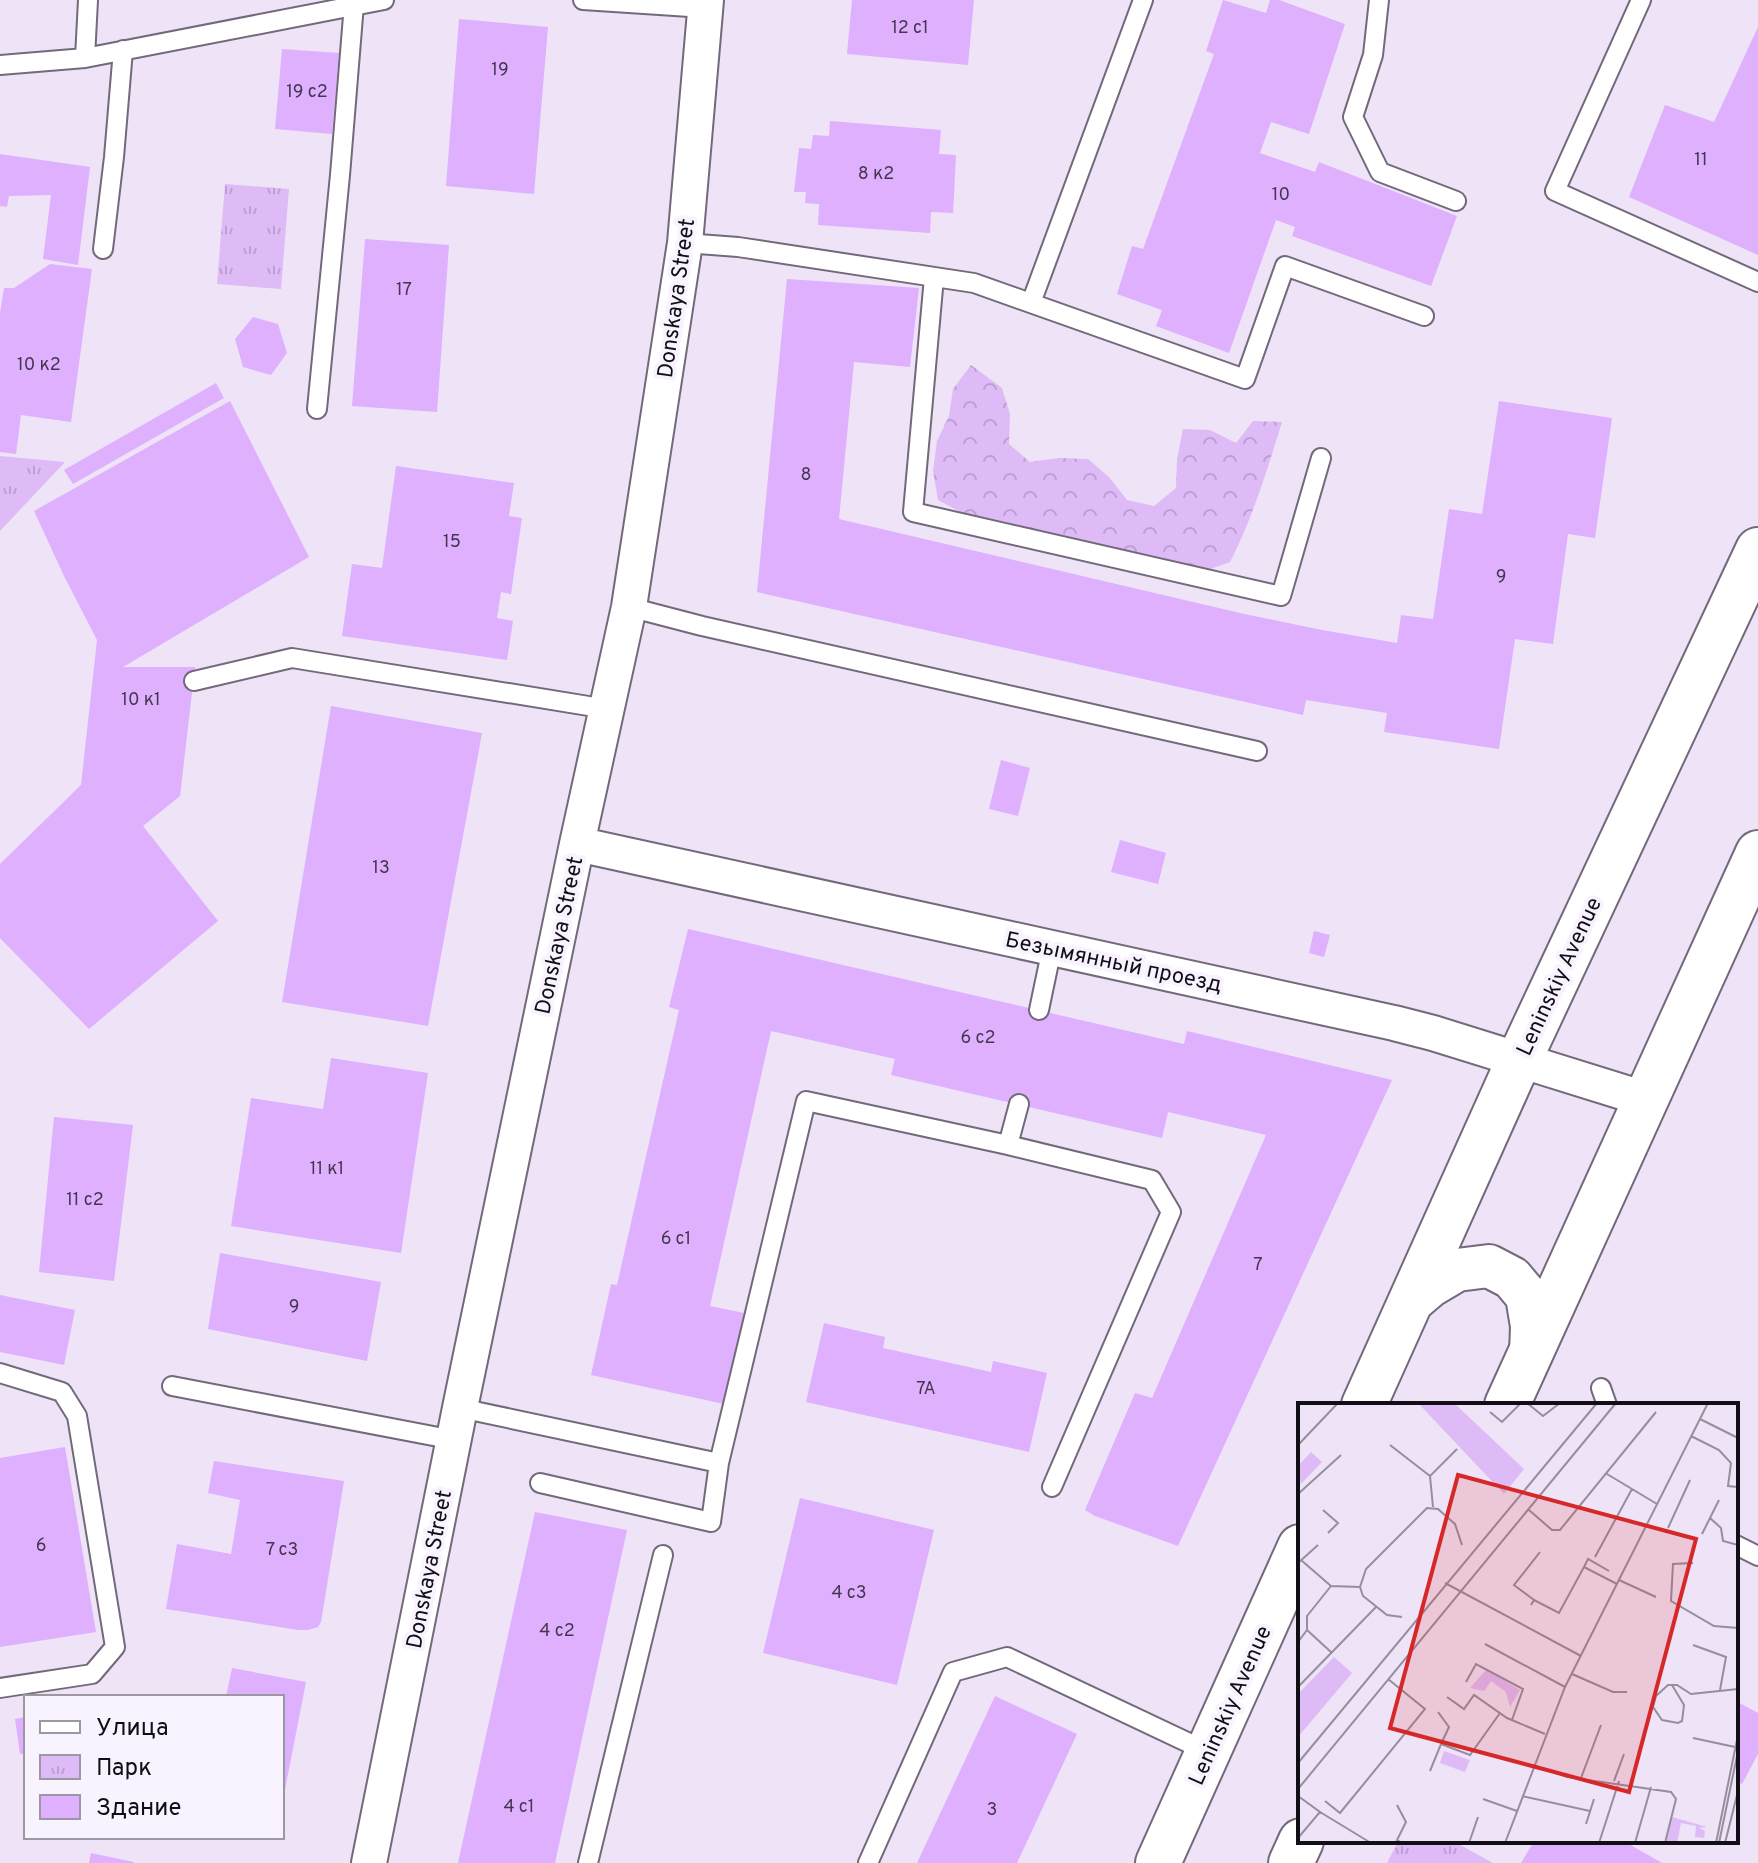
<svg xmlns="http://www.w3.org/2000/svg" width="1758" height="1863" font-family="Overpass,sans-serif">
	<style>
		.forest { fill: url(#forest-crowns) }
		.park { fill: url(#park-tufts) }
		.building { fill: #deb0fe }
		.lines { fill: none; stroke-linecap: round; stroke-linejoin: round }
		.service-casing { stroke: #73697a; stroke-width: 22 }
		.minor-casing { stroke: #73697a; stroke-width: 38 }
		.tertiary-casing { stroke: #73697a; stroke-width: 46 }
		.primary-casing { stroke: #73697a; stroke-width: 48 }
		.service { stroke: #fff; stroke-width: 18 }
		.minor { stroke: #fff; stroke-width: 34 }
		.tertiary { stroke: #fff; stroke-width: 42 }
		.primary { stroke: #fff; stroke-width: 44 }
		.labels { text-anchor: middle; stroke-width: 8; stroke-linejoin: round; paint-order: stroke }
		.number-label { font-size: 18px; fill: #45364f }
		.street-label { font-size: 22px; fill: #120e15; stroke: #f9f3ff }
		.inset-road { fill: none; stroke: #978e9d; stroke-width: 2 }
		.view { fill: #d62828; fill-opacity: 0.15; stroke: #d62828; stroke-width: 4 }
		.inset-edge { fill: none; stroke: #120e15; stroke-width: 4 }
	</style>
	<defs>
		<pattern id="forest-crowns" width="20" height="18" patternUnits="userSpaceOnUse" patternTransform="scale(2)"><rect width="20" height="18" fill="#debbf7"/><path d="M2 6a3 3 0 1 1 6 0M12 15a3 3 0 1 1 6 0" fill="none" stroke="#bda0d3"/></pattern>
		<pattern id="park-tufts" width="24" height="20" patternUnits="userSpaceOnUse" patternTransform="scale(2)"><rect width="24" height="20" fill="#debbf7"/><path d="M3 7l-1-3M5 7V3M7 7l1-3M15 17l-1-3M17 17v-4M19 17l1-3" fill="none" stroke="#bda0d3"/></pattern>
	</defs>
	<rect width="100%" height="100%" fill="#efe3f7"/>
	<path class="forest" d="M971 365 1002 388 1010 414 1009 444 1030 462 1059 458 1088 459 1109 477 1127 500 1154 506 1176 488 1177 459 1183 429 1210 430 1236 443 1253 421 1282 422C1267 470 1253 517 1230 562L1202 572 994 519 964 514 938 500 933 471 937 441 949 416 953 389Z"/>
	<path class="park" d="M225 184 289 189 281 289 217 284Z
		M0 456 65 462 0 531Z
		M1398 1841H1453L1493 1863H1387Z"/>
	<path class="building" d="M852 0H974L968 65 847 54Z
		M1223 0 1266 13 1270 0H1279L1345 24 1309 134 1271 122 1260 153 1315 172 1319 162 1457 216 1431 286 1292 236 1295 227 1276 220 1229 353 1156 326 1162 310 1117 294 1132 246 1143 249 1214 54 1206 51Z
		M459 19 548 27 534 194 446 186Z
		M1758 27V255L1629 197 1665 105 1714 122Z
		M282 49 339 53 332 134 275 129Z
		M830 121 941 130 939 154 956 155 953 213 931 212 930 233 818 225 819 204 805 203 806 192H794L799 148 811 149 813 135 829 136Z
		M0 154 90 167 78 265 43 259 51 195 9 196 7 207 0 206Z
		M365 239 449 245 437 412 352 406Z
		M50 264 92 269 71 422 21 415 16 454 0 452V313L4 288H14Z
		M787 279 919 288 910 367 854 362 839 519 1240 613 1322 630 1397 643 1401 615 1433 619 1449 509 1482 514 1499 401 1612 418 1595 538 1568 534 1553 644 1515 639 1499 749 1384 732 1387 713 1306 700 1303 715 757 592Z
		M253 317 278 324 287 353 271 375 243 367 235 339Z
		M216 383 224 398 73 484 64 470Z
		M230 401 309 557 123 667H195L180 796 143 826 218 921 89 1029 0 938V864L81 785 97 640 64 576 34 511Z
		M396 466 514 483 509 516 522 518 511 594 501 592 497 618 513 621 507 660 342 636 352 564 382 568Z
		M331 706 482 733 428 1026 282 1002Z
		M1001 760 1030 768 1018 816 989 809Z
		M1120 840 1166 853 1158 884 1111 872Z
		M688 929 1184 1044 1187 1031 1392 1080 1178 1546 1095 1516 1085 1510 1135 1393 1152 1398 1266 1135 1168 1112 1162 1138 891 1075 895 1059 771 1031 710 1306 744 1313 724 1404 591 1375 611 1284 617 1285 669 1054 679 1010 669 1007Z
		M1314 931 1330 935 1324 957 1309 953Z
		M331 1058 428 1073 401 1253 231 1226 251 1098 323 1109Z
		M54 1117 133 1125 114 1281 39 1272Z
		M220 1253 381 1282 367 1361 208 1329Z
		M0 1295 75 1310 64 1365 0 1352Z
		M824 1323 885 1337 883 1348 991 1372 993 1361 1047 1373 1029 1452 806 1402Z
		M65 1447 96 1632 0 1647V1458Z
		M214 1461 344 1481 321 1622 318 1627 308 1630H298L166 1609 177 1544 231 1554 240 1500 208 1493Z
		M800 1498 934 1530 897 1685 763 1653Z
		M535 1512 627 1530 572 1785 555 1863H458Z
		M232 1668 306 1682 283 1800H282V1697H226Z
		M995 1696 1077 1734 1017 1863H917Z
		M1736 1701 1758 1713V1754L1742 1784 1736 1780Z
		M26 1717V1754H20L15 1719Z
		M1534 1841H1628L1627 1843 1662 1863H1521Z
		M91 1853 134 1862V1863H89Z"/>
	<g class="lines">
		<defs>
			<path id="service" d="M583 0 705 8
				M1379 0 1373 55 1353 117 1380 172 1456 201
				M1641 0 1555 191 1758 282
				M85 58 88 0
				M0 65 85 58 384 0
				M685 243 738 247 974 283 1245 379 1285 266 1424 316
				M103 249 114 157 123 50
				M934 277 913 512 1281 596 1321 458
				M1031 303 1143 0
				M317 409 340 175 354 4
				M629 607 702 626 1257 751
				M194 681 292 658 607 709
				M1039 1010 1052 948
				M1019 1104 1008 1145 1152 1180 1171 1212 1052 1487
				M0 1373 62 1392 77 1416 115 1647 92 1674 0 1688
				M172 1386 454 1440
				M1601 1388 1607 1405
				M460 1408 719 1463 711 1522 540 1483
				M719 1463 806 1101 1008 1145
				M1736 1545 1758 1556
				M588 1863 663 1555
				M868 1863 953 1672 1007 1657 1208 1752"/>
			<path id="minor" d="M577 844 1394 1023 1433 1033 1645 1099
				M369 1863 460 1408 577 844 629 607 685 243 706 0"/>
			<path id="tertiary" d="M1410 1303 1430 1286 1457 1270 1489 1266 1512 1278 1527 1296 1532 1326 1531 1354"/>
			<path id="primary" d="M1364 1405 1519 1060 1758 550
				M1507 1405 1758 853
				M1158 1863 1300 1547
				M1291 1863 1301 1841"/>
		</defs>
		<use href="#service" class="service-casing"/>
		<use href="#minor" class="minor-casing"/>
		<use href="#tertiary" class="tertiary-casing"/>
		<use href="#primary" class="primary-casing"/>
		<use href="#service" class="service"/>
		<use href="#minor" class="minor"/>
		<use href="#tertiary" class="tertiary"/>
		<use href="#primary" class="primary"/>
	</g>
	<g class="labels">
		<g class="number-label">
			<text x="910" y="33">12 с1</text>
			<text x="500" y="75">19</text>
			<text x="307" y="97">19 с2</text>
			<text x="1701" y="165">11</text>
			<text x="876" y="179">8 к2</text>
			<text x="1281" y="200">10</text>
			<text x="404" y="295">17</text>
			<text x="39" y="370">10 к2</text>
			<text x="806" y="480">8</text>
			<text x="452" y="547">15</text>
			<text x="1501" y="582">9</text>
			<text x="141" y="705">10 к1</text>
			<text x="381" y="873">13</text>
			<text x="978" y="1043">6 с2</text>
			<text x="327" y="1174">11 к1</text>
			<text x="85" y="1205">11 с2</text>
			<text x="676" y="1244">6 с1</text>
			<text x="1258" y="1270">7</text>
			<text x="294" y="1312">9</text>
			<text x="926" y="1394">7А</text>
			<text x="41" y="1551">6</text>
			<text x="282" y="1555">7 с3</text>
			<text x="849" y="1598">4 с3</text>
			<text x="557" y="1636">4 с2</text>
			<text x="519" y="1812">4 с1</text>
			<text x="992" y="1815">3</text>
		</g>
		<g class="street-label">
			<text transform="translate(675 298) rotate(-82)" y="8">Donskaya Street</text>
			<text transform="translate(558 935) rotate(-78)" y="8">Donskaya Street</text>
			<text transform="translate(1114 961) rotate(12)" y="8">Безымянный проезд</text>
			<text transform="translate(1558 976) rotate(-65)" y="8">Leninskiy Avenue</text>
			<text transform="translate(428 1569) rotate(-79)" y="8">Donskaya Street</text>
			<text transform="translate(1229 1705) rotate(-66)" y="8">Leninskiy Avenue</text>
		</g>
	</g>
	<g transform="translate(1298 1403)">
		<rect width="440" height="440" fill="#efe3f7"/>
		<path d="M13 49 24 59 3 81 0 63ZM146 348 172 357 167 369 142 360ZM374 414 409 424 401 425 407 428 406 435 397 434 398 423 383 420 379 440H368Z" fill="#debbf7"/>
		<path d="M36 254 54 270 0 334V291ZM188 267 222 287 212 304 208 289 193 278 186 288 172 285Z" fill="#debbf7"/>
		<path d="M120 0H156L226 66 206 91Z" fill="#debbf7"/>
		<path class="inset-road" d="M229 0 245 13 262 0M192 9 204 19 223 0M402 16 440 35M393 33 421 47 433 60 430 83 440 84M0 42 40 0M92 42 132 73M309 71 359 101M0 91 43 52M135 104 132 73 159 46M25 107 40 120 30 130M231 107 254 127H262L358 9M412 115 423 125 425 138 440 142M370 125 392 77M404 131 421 97M297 154 334 86M3 157 33 183 62 184M0 160 20 142M395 160 375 161 373 198 416 223 440 225M311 168 290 156 286 164 319 181M321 177 358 194M147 180 283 253M236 197 261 210 286 164M233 202 236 197 216 182 242 149M104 214 89 212 65 193 62 184 68 166 129 105 140 106 157 121 164 142M9 227 34 250M0 239 9 227V213L33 183M187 241 267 284M395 242 428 254 422 287M274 271 315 289H329M168 279 178 261 225 286 214 317M374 282 386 302 384 318 380 320 364 317 355 304 358 293 370 282H379L393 291 440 286M0 284 78 204M149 294 166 306 176 292 209 315 247 331M140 309 151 324 143 341M395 335 437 344M0 360 299 0M235 362 269 374 373 389 378 396 367 440M132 368 143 341 172 352 202 310M283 375 303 322M316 378 326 351M0 386 318 0M0 393 22 409 0 435M224 393 292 408M185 396 219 408M27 398 42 410 127 306 90 276M99 402 108 419 99 437 104 440M22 409 73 440M288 421 296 396M171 440 180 414M207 440 267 284 410 0M301 440 321 378M337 440 353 384M418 440 440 332M421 440 440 348M427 440 440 388"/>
		<path class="view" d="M160 72 398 136 331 389 92 325Z"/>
		<rect width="440" height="440" class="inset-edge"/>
	</g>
	<rect x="24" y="1695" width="260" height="144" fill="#f9f3ff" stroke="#9d97a1" stroke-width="2"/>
	<rect x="40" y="1721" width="40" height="12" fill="#ffffff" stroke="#9d97a1" stroke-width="2"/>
	<text x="96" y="1735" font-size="24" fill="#120e15">Улица</text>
	<rect x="40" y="1755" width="40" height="24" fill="url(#park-tufts)" stroke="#9d97a1" stroke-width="2"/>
	<text x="96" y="1775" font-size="24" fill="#120e15">Парк</text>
	<rect x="40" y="1795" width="40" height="24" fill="#deb0fe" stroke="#9d97a1" stroke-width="2"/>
	<text x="96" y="1815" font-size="24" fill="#120e15">Здание</text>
</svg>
